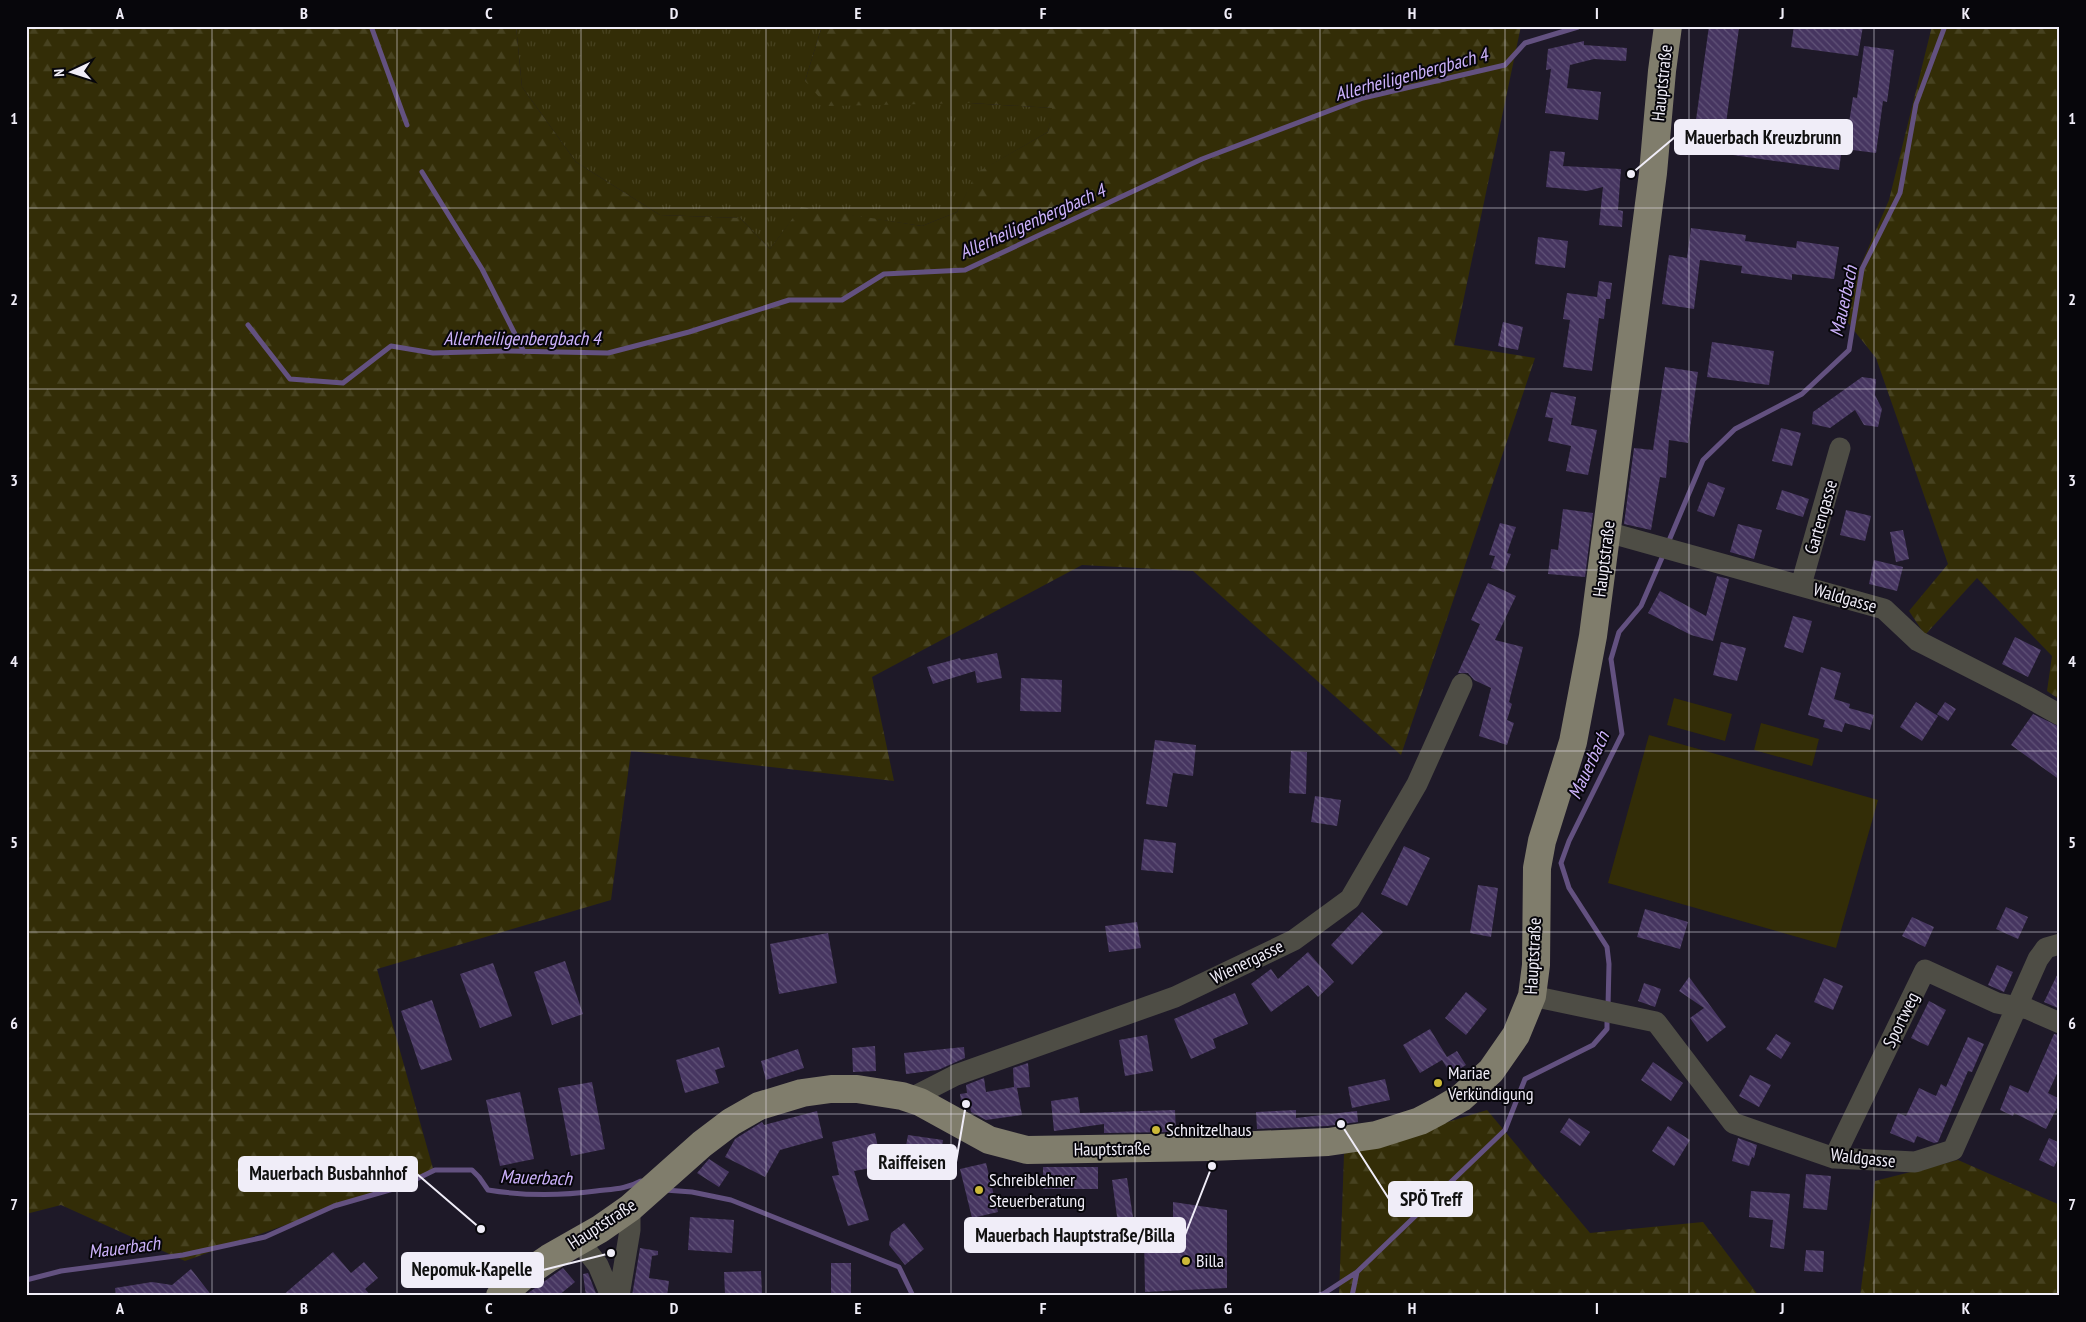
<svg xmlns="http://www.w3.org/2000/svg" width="2086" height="1322" font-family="'PT Sans Narrow',sans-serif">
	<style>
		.grass { fill: url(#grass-tufts) }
		.forest { fill: url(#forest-firs) }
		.pitch { fill: #332d07 }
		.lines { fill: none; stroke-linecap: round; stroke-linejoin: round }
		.stream { stroke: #635180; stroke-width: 5 }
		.building { fill: url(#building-back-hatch) }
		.minor { stroke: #4e4d45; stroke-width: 21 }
		.major { stroke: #807d6c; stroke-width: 28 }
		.grid { fill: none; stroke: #f0edf8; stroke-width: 1; stroke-opacity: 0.55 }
		.poi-dot { fill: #ccb938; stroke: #07060b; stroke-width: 2 }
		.labels { text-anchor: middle; stroke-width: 4; stroke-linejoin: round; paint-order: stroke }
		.street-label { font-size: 18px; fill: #f0edf8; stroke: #07060b }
		.poi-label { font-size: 18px; fill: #f0edf8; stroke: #07060b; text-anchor: start }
		.water-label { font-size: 19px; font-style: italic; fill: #cdb2fc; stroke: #07060b }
		.leader { fill: none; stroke: #f0edf8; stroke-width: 2 }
		.callout-dot { fill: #f0edf8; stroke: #07060b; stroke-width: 2 }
		.callout { fill: #f0edf8; stroke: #f0edf8; stroke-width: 2 }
		.callout-label { font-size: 19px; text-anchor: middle; font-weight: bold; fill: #111 }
		.neatline { fill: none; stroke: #f0edf8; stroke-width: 2 }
		.grid-label { font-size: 16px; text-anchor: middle; font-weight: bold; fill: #f0edf8 }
	</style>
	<defs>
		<pattern id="grass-tufts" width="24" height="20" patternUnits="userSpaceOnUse" patternTransform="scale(1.25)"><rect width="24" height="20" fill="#332d07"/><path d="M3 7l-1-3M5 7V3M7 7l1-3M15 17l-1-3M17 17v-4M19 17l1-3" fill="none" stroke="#474220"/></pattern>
		<pattern id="forest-firs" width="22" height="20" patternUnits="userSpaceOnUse" patternTransform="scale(1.25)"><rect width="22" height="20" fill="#332d07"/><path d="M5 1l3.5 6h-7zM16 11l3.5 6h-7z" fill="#474220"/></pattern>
		<pattern id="building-back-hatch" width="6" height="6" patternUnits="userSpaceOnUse" patternTransform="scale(1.25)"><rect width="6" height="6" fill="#463560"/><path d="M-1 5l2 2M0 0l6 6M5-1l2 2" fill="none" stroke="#615378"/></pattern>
	</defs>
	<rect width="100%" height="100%" fill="#1e1928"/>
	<path class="grass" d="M516 26H822L805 81 970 103 1053 108 1048 132 977 173 957 212 922 226 801 208 770 249 740 218 660 215 576 162 522 87Z"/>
	<path class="forest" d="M26 26H516L522 87 576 162 660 215 740 218 770 249 801 207 922 226 957 212 976 173 1048 132 1052 108 970 103 827 106 805 81 822 26H1521L1454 345 1535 358 1401 755 1193 571 1082 565 872 677 894 781 631 751 611 900 377 969 434 1172 185 1261 61 1205 26 1214Z
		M1932 26H2060V700L2047 691 2052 656 1977 578 1925 635 1909 611 1948 564 1876 358 1840 313 1889 200Z
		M1487 1110 1590 1233 1703 1222 1759 1296H1339L1344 1154Z
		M1958 1160 2060 1205V1296H1860L1875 1181Z"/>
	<path class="pitch" d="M1674 698 1732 714 1725 741 1667 725Z
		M1761 723 1819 739 1812 766 1754 750Z
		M1649 735 1878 800 1836 948 1608 883Z"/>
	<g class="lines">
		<path class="stream" d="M371 26 407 125
			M422 172 482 269 524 352
			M248 325 290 379 343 383 391 346 433 353 504 351 608 353 689 332 789 300H842L884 274 965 270 1202 159 1363 98 1505 65 1525 43 1578 27
			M1668 543 1703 460 1735 429 1802 394 1849 350 1862 269 1900 193 1916 104 1945 26
			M1608 1006 1609 964 1607 947 1569 888 1561 863 1569 841 1622 734 1611 659 1619 632 1641 606 1664 553
			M665 1190 692 1192 731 1200 899 1267 913 1296
			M26 1280 61 1271 183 1255 265 1237 334 1206 400 1187 435 1170H472L479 1177 488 1190C525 1196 559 1196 596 1191 612 1189 627 1189 641 1181
			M1316 1296 1323 1294 1357 1272 1505 1130 1525 1079 1593 1045 1607 1029V1017
			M1352 1296 1357 1272"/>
	</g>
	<path class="building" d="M1709 26 1739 28 1725 131 1695 127Z
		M1794 26H1863L1858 56 1791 47Z
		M1584 41V45L1627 48 1626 61 1594 59 1570 65 1567 88 1601 92 1598 120 1545 113 1551 69 1546 70 1548 49Z
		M1864 46 1894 50 1887 102 1883 101 1876 153 1845 149 1853 97 1857 98Z
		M1730 124 1843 140 1839 170 1726 154Z
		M1550 151 1565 152 1563 166 1621 169 1618 210 1623 211 1622 227 1599 225 1603 187 1587 191 1546 187Z
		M1691 228 1746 235 1745 241 1796 248 1797 241 1839 247 1834 279 1792 274V280L1741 273 1742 266 1700 260 1694 309 1662 304 1669 255 1687 258Z
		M1538 237 1568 241 1565 268 1535 264Z
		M1599 281 1612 283 1610 299H1606L1604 319 1599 318 1592 371 1563 367 1570 320 1563 319 1567 293 1597 297Z
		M1503 322 1523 327 1518 350 1498 346Z
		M1712 342 1774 351 1769 385 1707 377Z
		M1665 367 1698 372 1688 443 1669 440 1666 478 1660 477 1651 530 1624 524 1634 448 1653 450Z
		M1862 377 1876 379 1875 395 1882 409 1878 427 1864 425 1855 410 1830 428 1812 424 1813 412Z
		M1551 392 1576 397 1571 425 1597 430 1588 475 1566 471 1571 446 1548 441 1553 418 1545 417Z
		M1781 428 1801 433 1792 466 1772 461Z
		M1708 482 1725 488 1714 517 1697 511Z
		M1782 490 1809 499 1803 517 1776 509Z
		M1563 509 1593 513 1585 577 1548 574 1551 549 1558 550Z
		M1846 510 1871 516 1865 541 1840 535Z
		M1500 523 1516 527 1507 553 1511 554 1504 572 1491 568 1495 556 1489 555Z
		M1738 524 1762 530 1754 559 1730 552Z
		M1903 530 1909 559 1896 562 1890 532Z
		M1874 560 1903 567 1897 591 1869 584Z
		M1717 576 1729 579 1713 641 1691 635 1648 613 1660 591 1706 616Z
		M1488 583 1516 596 1495 640 1523 647 1509 702 1512 704 1507 720 1514 723 1507 745 1479 736 1491 688 1474 680 1468 673H1458L1480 624 1471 620Z
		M1793 616 1812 621 1803 653 1784 647Z
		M2015 637 2041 650 2028 677 2002 664Z
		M1721 642 1746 648 1737 681 1713 675Z
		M997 653 1002 678 977 683 975 671 933 684 927 667 960 658 961 660Z
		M1821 667 1841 673 1834 699 1850 704 1849 708 1874 715 1870 730 1845 723 1842 732 1823 727 1825 720 1808 715Z
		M1021 678 1062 680 1061 712 1020 711Z
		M1916 702 1938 716 1922 741 1900 727Z
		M1945 702 1956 709 1948 721 1937 714Z
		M2033 714 2060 727V780L2011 745Z
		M1155 740 1196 745 1193 776 1173 773 1167 807 1146 804Z
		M1291 751 1307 752 1306 794 1289 793Z
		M1315 796 1341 800 1337 826 1311 822Z
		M1144 839 1176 843 1173 873 1141 870Z
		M1404 846 1430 858 1407 906 1381 894Z
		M1478 885 1498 888 1491 937 1470 933Z
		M2006 907 2028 917 2018 939 1996 929Z
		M1645 909 1688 922 1680 949 1637 937Z
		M1362 912 1383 932 1352 965 1331 945Z
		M1912 917 1934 927 1925 947 1902 936Z
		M1137 922 1141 948 1109 952 1105 926Z
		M828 933 837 983 779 994 770 944Z
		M1308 952 1334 982 1318 997 1308 985 1271 1012 1251 984 1271 969 1278 979Z
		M565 961 583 1014 552 1025 534 972Z
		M493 963 512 1016 480 1028 460 974Z
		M1997 965 2013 972 2004 992 1988 985Z
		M2060 969V1009L2044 1002Z
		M1689 977 1726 1027 1707 1042 1690 1018 1704 1008 1679 991Z
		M1824 978 1843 986 1833 1010 1814 1002Z
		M1644 983 1661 989 1655 1007 1638 1001Z
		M1466 992 1487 1009 1466 1035 1445 1018Z
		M1235 993 1248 1024 1213 1039 1216 1048 1191 1059 1174 1019Z
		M432 1000 452 1060 421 1070 401 1011Z
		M1929 1001 1946 1010 1928 1046 1911 1038Z
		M1430 1029 1447 1057 1420 1073 1403 1045Z
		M1776 1034 1791 1043 1781 1059 1766 1049Z
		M2054 1034 2060 1035V1067L2048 1093 2060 1099V1102L2046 1129 2014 1113 2013 1116 2000 1110 2010 1085 2028 1093Z
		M1147 1035 1153 1071 1125 1076 1119 1040Z
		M1968 1037 1984 1044 1972 1072 1968 1071 1938 1142 1934 1143 1917 1136 1914 1143 1890 1133 1898 1113 1906 1116 1919 1088 1936 1096 1941 1084 1946 1087Z
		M875 1046 876 1071 853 1072 852 1048Z
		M719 1047 725 1067 715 1070 719 1083 685 1093 676 1060Z
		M964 1047 965 1058 938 1070 906 1074 904 1053Z
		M798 1049 804 1068 766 1080 761 1061Z
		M1457 1051 1466 1065 1451 1074 1442 1060Z
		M1653 1062 1683 1083 1671 1101 1641 1080Z
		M1028 1063 1030 1087 1017 1088 1022 1115 986 1120 971 1112 970 1107H962L960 1094 967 1093 966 1085 984 1078 986 1092 1014 1087 1013 1068Z
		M1750 1075 1771 1085 1759 1107 1739 1096Z
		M1385 1079 1390 1100 1352 1108 1348 1087Z
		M592 1082 605 1149 571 1156 558 1088Z
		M520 1092 534 1159 500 1166 486 1100Z
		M1078 1097 1080 1113 1175 1110 1176 1132 1104 1133V1124L1054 1131 1051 1101Z
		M1296 1110V1118L1357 1111 1358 1122 1327 1126 1257 1129 1256 1112Z
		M817 1111 823 1138 780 1150 765 1177 725 1157 735 1139 762 1122 764 1125Z
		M1569 1118 1590 1132 1580 1146 1560 1132Z
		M1668 1126 1690 1140 1674 1166 1652 1151Z
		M875 1133 882 1166 854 1171 869 1220 848 1226 832 1176 839 1175 832 1142Z
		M908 1135 943 1140 939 1168 903 1162Z
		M1738 1138 1757 1145 1754 1158 1752 1157 1749 1166 1732 1161Z
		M2049 1138 2060 1143V1154L2054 1167 2039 1160Z
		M709 1159 729 1172 719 1187 697 1173Z
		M986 1163 998 1212 972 1218 960 1169Z
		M1043 1167H1098V1189H1043Z
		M1806 1174 1831 1176 1827 1210 1803 1208Z
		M1127 1178 1135 1230 1119 1231 1112 1180Z
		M1751 1191 1790 1194 1784 1249 1770 1247 1773 1220 1749 1217Z
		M1173 1202 1227 1210V1288L1145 1292 1144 1234 1173 1232Z
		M690 1217 734 1220 732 1253 688 1250Z
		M904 1223 924 1249 905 1265 889 1245 891 1233Z
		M640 1248 658 1251V1255L652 1256 649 1278 669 1281 667 1296H632Z
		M1806 1250 1824 1251 1823 1272 1804 1271Z
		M333 1252 351 1273 364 1262 378 1278 365 1289 371 1296H282Z
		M831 1263H851V1296H831Z
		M563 1268 575 1282 558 1296H524Z
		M191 1269 212 1296H116L115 1288 152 1282 172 1285Z
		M761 1271 762 1293 725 1294 724 1272Z
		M588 1273 597 1296H586L583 1274Z"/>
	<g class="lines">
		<path class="minor" d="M1607 532 1884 609 1918 641 2026 696 2060 715
			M1801 585 1840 448
			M1532 996 1656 1022 1733 1123 1834 1158 1915 1162 1953 1150 2038 959 2046 948 2060 944
			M911 1098 956 1075 1175 997 1294 940 1350 899 1417 784 1462 684
			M1834 1158 1925 970 1997 1003 2028 1009 2060 1023
			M579 1241 598 1265 611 1296
			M619 1296 630 1230V1208"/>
		<path class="major" d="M500 1296 527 1273 549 1258 600 1229 630 1208 702 1144 731 1122 759 1106 802 1093 831 1089H857L902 1096 920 1102 989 1140 1027 1150 1210 1147 1328 1142 1376 1135 1420 1121 1439 1111 1461 1098 1491 1071 1516 1035 1532 996 1536 965 1537 868 1542 841 1573 742 1593 636 1653 173 1662 71 1668 26"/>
	</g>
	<path class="grid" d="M212 26V1296M397 26V1296M581 26V1296M766 26V1296M951 26V1296M1135 26V1296M1320 26V1296M1505 26V1296M1689 26V1296M1874 26V1296M26 208H2060M26 389H2060M26 570H2060M26 751H2060M26 932H2060M26 1114H2060"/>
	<g class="poi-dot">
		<circle cx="1438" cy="1083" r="5"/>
		<circle cx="1156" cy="1130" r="5"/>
		<circle cx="979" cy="1190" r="5"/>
		<circle cx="1186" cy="1261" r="5"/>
	</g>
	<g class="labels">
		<g class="street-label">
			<text transform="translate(1662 83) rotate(-84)" y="6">Hauptstraße</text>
			<text transform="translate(1821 517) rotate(-74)" y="6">Gartengasse</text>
			<text transform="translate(1604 559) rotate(-83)" y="6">Hauptstraße</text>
			<text transform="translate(1845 598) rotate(16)" y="6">Waldgasse</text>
			<text transform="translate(1533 956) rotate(-87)" y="6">Hauptstraße</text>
			<text transform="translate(1247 962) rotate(-26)" y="6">Wienergasse</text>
			<text transform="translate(1901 1020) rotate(-64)" y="6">Sportweg</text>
			<text transform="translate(1112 1149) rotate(-1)" y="6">Hauptstraße</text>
			<text transform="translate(1863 1158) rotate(6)" y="6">Waldgasse</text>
			<text transform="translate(602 1224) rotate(-33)" y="6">Hauptstraße</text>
		</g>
		<g class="poi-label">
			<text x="1448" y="1079">Mariae<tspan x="1448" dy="21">Verkündigung</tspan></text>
			<text x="1166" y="1136">Schnitzelhaus</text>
			<text x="989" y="1186">Schreiblehner<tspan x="989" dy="21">Steuerberatung</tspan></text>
			<text x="1196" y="1267">Billa</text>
		</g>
		<g class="water-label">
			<text transform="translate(1411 74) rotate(-15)" y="7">Allerheiligenbergbach 4</text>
			<text transform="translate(1032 221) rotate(-24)" y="7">Allerheiligenbergbach 4</text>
			<text transform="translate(1843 301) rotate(-78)" y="7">Mauerbach</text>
			<text x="522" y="345">Allerheiligenbergbach 4</text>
			<text transform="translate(1588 765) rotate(-65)" y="7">Mauerbach</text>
			<text transform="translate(536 1177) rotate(2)" y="7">Mauerbach</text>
			<text transform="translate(124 1247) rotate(-7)" y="7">Mauerbach</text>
		</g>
	</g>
	<path class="leader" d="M1631 174L1675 137M966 1104L956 1162M481 1229L417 1174M1341 1124L1389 1199M1212 1166L1185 1235M611 1253L543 1270"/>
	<g class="callout-dot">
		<circle cx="1631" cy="174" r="5"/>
		<circle cx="966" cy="1104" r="5"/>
		<circle cx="481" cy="1229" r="5"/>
		<circle cx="1341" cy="1124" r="5"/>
		<circle cx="1212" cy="1166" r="5"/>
		<circle cx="611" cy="1253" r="5"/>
	</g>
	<g class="callout">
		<rect x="1675" y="120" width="177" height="34" rx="5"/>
		<rect x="868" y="1145" width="88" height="34" rx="5"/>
		<rect x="239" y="1157" width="178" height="34" rx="5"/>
		<rect x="1389" y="1182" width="83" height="34" rx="5"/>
		<rect x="965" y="1218" width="220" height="34" rx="5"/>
		<rect x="402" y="1253" width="141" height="34" rx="5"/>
	</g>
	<g class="callout-label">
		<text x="1763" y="144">Mauerbach Kreuzbrunn</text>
		<text x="912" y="1169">Raiffeisen</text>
		<text x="328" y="1180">Mauerbach Busbahnhof</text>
		<text x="1431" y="1206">SPÖ Treff</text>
		<text x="1075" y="1242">Mauerbach Hauptstraße/Billa</text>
		<text x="472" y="1276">Nepomuk-Kapelle</text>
	</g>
	<rect width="2086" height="1322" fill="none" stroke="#07060b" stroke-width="55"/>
	<g transform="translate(72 72) rotate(266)" stroke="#07060b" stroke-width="4" paint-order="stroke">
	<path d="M0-4L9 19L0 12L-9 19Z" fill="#f0edf8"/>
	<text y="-8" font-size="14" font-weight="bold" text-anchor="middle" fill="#f0edf8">N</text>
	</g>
	<rect x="28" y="28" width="2030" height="1266" class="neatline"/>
	<g class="grid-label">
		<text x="120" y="19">A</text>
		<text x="304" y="19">B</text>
		<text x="489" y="19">C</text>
		<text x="674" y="19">D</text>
		<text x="858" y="19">E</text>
		<text x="1043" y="19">F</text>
		<text x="1228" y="19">G</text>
		<text x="1412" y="19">H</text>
		<text x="1597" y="19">I</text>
		<text x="1782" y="19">J</text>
		<text x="1966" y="19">K</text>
		<text x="14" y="124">1</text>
		<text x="2072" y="124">1</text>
		<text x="14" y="305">2</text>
		<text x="2072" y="305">2</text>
		<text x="14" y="486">3</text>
		<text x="2072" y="486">3</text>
		<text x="14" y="667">4</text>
		<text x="2072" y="667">4</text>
		<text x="14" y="848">5</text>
		<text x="2072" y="848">5</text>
		<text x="14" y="1029">6</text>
		<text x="2072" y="1029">6</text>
		<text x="14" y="1210">7</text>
		<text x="2072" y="1210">7</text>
		<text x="120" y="1314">A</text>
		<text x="304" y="1314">B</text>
		<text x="489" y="1314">C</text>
		<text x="674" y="1314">D</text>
		<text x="858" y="1314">E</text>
		<text x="1043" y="1314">F</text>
		<text x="1228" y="1314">G</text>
		<text x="1412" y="1314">H</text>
		<text x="1597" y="1314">I</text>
		<text x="1782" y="1314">J</text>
		<text x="1966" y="1314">K</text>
	</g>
</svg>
